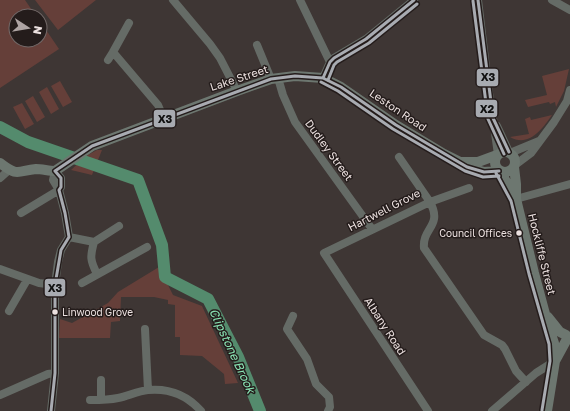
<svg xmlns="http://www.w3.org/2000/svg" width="570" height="411" font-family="'Golos Text',sans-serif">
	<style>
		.green { fill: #653f39 }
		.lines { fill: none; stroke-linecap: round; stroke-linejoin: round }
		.river { stroke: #548b6d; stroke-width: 12 }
		.minor { stroke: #656b66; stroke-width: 8 }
		.major { stroke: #6d7770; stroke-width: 10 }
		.bus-1-casing { stroke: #241c1b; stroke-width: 6 }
		.bus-2-casing { stroke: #241c1b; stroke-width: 6 }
		.bus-1 { stroke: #a8abb1; stroke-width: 3 }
		.bus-2 { stroke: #a8abb1; stroke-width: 3 }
		.bus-dot { fill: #ebe0df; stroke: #241c1b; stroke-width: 1.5 }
		.labels { text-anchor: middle; stroke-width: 3; stroke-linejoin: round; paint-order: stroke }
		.bus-label { font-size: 10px; fill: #ebe0df; stroke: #241c1b; text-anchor: end }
		.street-label { font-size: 11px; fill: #ebe0df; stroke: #241c1b }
		.water-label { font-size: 12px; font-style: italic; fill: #8ae5b5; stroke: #241c1b }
		.line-badge { stroke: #241c1b; stroke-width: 1.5 }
		.pale-badge-label { font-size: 11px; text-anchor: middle; font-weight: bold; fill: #111 }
	</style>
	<rect width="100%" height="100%" fill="#3e3634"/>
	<path class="green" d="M0 0H25L36 16H16V40H40V21L59 49 0 88Z
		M35 0H96L58 30Z
		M569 69 564 91 556 107 555 102 550 104 549 102 528 107 525 100 547 95 542 76Z
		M60 81 72 102 63 107 51 86Z
		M47 87 59 109 51 114 39 92Z
		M33 96 45 117 37 122 25 101Z
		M22 103 34 124 25 129 13 107Z
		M552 115C543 128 529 148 510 137L529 134 525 119 530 117 531 120Z
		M97 150H102L92 175 71 170 86 156Z
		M159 267 173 295 202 306 238 383 225 384 224 374 202 356 180 355V337H175V305L168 304V300L154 297H121L120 321 111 322 110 338H59L60 319 72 323 108 303 118 292Z"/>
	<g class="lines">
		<path class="river" d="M0 127 28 142 138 180 162 245 165 277 208 299 238 357 260 411"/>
		<path class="minor" d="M173 0 210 44 220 58 237 91
			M300 0 330 62
			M478 0 489 93 493 118 498 155
			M552 0 570 10
			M129 23 113 52 158 105 164 119
			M257 45 271 79
			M108 60 113 52
			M278 78 283 95 295 122 372 229
			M323 78 330 62 334 58 366 39 414 0
			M497 126 509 152
			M510 153 539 141
			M399 157 430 202 324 253 428 411
			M515 165 531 153 554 122 567 101 570 90
			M55 171 53 180 59 190
			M0 178 9 170
			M469 188 430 202C443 226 422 228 424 248L484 335 502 345 505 349 516 371 526 382
			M516 199 570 184
			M21 213 59 190
			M69 237 94 242C90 257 90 260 97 274
			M94 242 119 226
			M0 269 39 283 55 285
			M82 283 147 247
			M9 311 27 280
			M293 316 287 329 307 359 316 384 329 397 330 407 328 411
			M145 329 148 390
			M101 380V400
			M0 395 48 374 55 373
			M90 400C99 400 109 400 118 398 128 396 138 391 148 390 170 388 187 395 201 411
			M51 411 55 373V285L58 262 61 250 69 237 65 213 59 190 61 187V178L55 171
			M492 411 536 373 555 361"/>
		<path class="major" d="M495 162a10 10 0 1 1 20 0a10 10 0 1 1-20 0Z
			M460 162H478L497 155
			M0 163C18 177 17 171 36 169 42 169 49 171 55 171L92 146 237 91 271 79 295 76 323 78 341 87 396 125 444 154 460 162 467 167 484 172 499 171
			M514 167 516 184V199
			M500 171 516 199 534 273 548 325 554 343 555 361 547 411
			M548 317 560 332 566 335 567 339 555 361"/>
		<defs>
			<path id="bus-1" d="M478 0 493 118 509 152
				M323 78 330 62 334 58 366 39 414 0
				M55 171 92 146 271 79 295 76 323 78 341 87 396 125 467 167 484 172 499 171
				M51 411 55 373V285L61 250 69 237 65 213 59 190 61 187V178L55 171"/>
			<path id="bus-2" d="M473 1 488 119 504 154
				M328 80 334 65 337 62 369 43 417 4
				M321 82 338 91 393 129 465 171 483 177 499 176
				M496 173 511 201 529 274 549 344 550 361 542 410"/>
		</defs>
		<use href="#bus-1" class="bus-1-casing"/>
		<use href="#bus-2" class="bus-2-casing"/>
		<use href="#bus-1" class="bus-1"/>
		<use href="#bus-2" class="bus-2"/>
	</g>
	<g class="bus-dot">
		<circle cx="519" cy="233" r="3.5"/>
		<circle cx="55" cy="312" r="3.5"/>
	</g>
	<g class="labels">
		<g class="bus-label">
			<text x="512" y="237">Council Offices</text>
			<text x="62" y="316" text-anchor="start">Linwood Grove</text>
		</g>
		<g class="street-label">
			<text transform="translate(239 78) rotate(-18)" y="4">Lake Street</text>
			<text transform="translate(398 110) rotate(34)" y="4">Leston Road</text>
			<text transform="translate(329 150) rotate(54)" y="4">Dudley Street</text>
			<text transform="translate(384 210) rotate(-27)" y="4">Hartwell Grove</text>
			<text transform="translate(542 254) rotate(76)" y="4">Hockliffe Street</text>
			<text transform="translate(385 326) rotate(57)" y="4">Albany Road</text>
		</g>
		<g class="water-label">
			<text transform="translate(232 351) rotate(65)" y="4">Clipstone Brook</text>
		</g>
	</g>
	<g class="line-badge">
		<rect x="476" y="68" width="23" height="19" rx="4" fill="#a8abb1"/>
		<rect x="475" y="99" width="23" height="19" rx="4" fill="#a8abb1"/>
		<rect x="153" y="109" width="23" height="19" rx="4" fill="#a8abb1"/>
		<rect x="44" y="278" width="22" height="19" rx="4" fill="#a8abb1"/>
	</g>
	<g class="pale-badge-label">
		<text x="488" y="81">X3</text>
		<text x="487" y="113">X2</text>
		<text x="165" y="123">X3</text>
		<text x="55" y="292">X3</text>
	</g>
	<g transform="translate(28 28) rotate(102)"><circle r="19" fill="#241c1b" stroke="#746a69"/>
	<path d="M0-3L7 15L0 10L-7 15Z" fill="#aea4a3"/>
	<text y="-6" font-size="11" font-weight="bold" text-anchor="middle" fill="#ebe0df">N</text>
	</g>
</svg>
